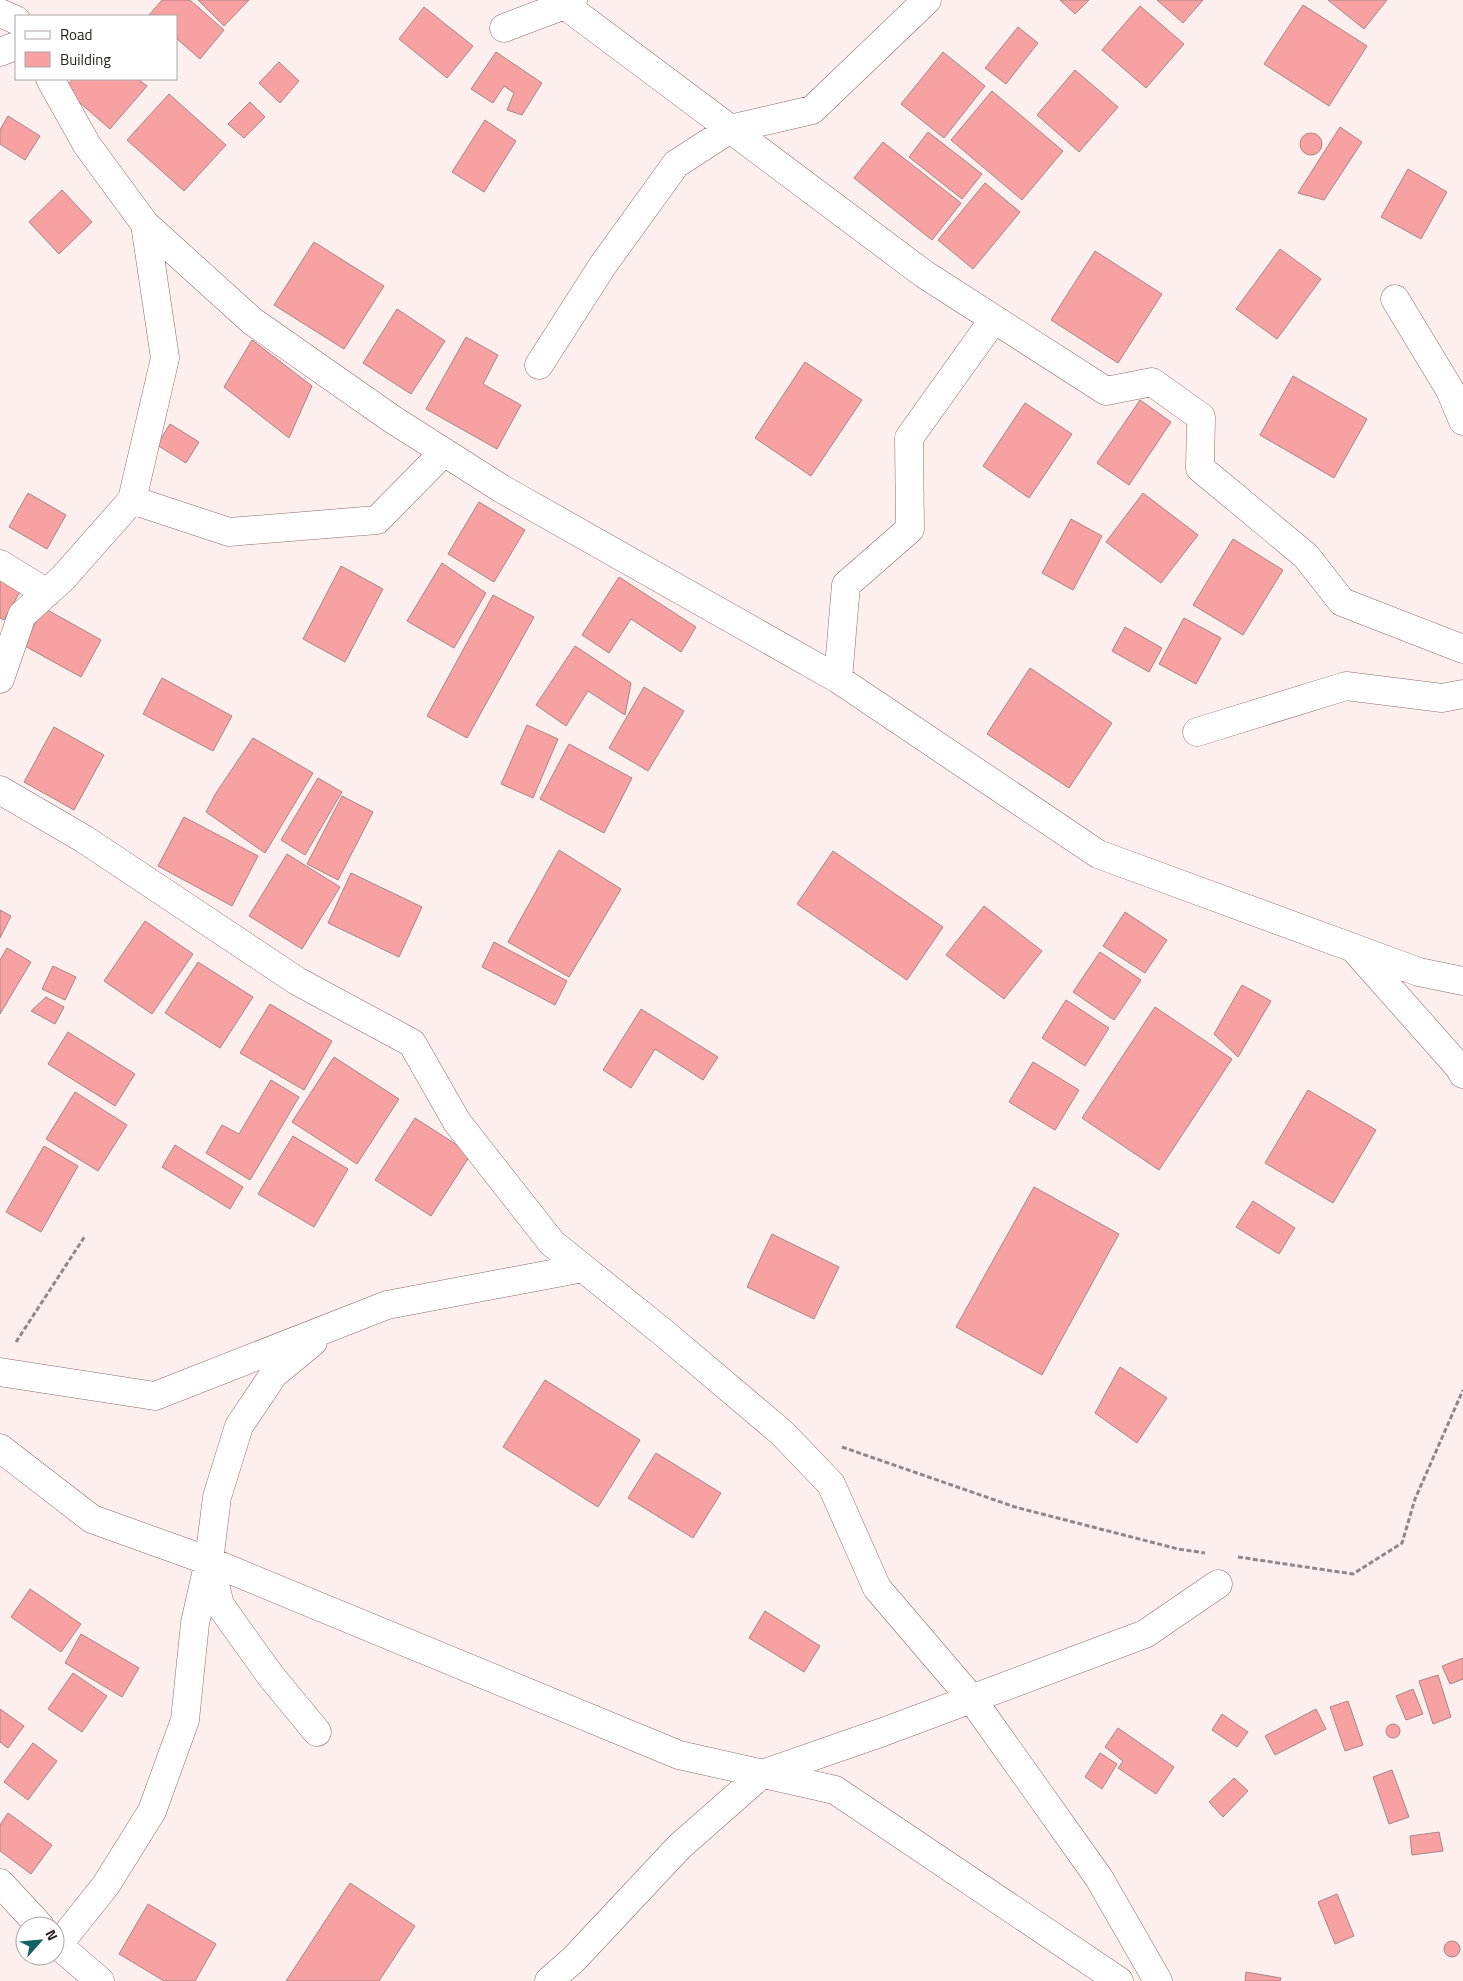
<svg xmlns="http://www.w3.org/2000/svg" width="1463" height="1981" font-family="'Titillium Web',sans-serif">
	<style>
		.building { fill: #f8a1a3; stroke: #a78585 }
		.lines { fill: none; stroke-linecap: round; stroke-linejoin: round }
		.street-casing { stroke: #8c6b6b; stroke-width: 29 }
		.path { stroke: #948686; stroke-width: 3; stroke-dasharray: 5 2.5; stroke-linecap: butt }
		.street { stroke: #fff; stroke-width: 28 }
	</style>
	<rect width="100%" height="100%" fill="#feefef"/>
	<path class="building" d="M162 0H190L224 30 200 59 176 38V16L149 15Z
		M198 0H249L224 26Z
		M1060 0H1089L1075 14Z
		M1157 0H1203L1183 23Z
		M1328 0H1387L1364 29Z
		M1303 5 1367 46 1329 106 1264 64Z
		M1140 6 1184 44 1146 88 1102 50Z
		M424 7 473 46 447 78 399 39Z
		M1018 27 1038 43 1006 84 985 68Z
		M496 52 542 83 522 115 507 110 514 93 504 86 493 103 471 89Z
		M943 52 985 86 944 138 901 104Z
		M279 62 299 81 280 103 259 83Z
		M1075 70 1118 107 1079 152 1037 115Z
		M73 79H138L147 86 110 129 64 89Z
		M992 91 1063 151 1022 200 951 140Z
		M169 94 226 145 184 191 127 140Z
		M250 102 265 117 244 138 228 124Z
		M8 116 40 136 25 160 0 144V130Z
		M485 120 516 141 484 192 452 172Z
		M1340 127 1362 142 1324 200 1298 193Z
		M928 132 982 174 962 199 909 157Z
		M1300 144a11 11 0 1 1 22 0a11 11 0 1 1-22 0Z
		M883 142 961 203 932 240 854 178Z
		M1408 169 1447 192 1421 239 1381 217Z
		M985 183 1020 212 973 269 938 240Z
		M62 190 92 222 59 254 29 222Z
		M314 242 384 286 344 349 274 305Z
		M1280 249 1321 279 1277 339 1236 309Z
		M1095 251 1162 294 1118 363 1051 320Z
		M397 309 445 341 411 394 363 363Z
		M466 337 498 355 483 384 521 405 497 449 426 409Z
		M252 340 312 386 289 438 224 387Z
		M805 362 862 400 811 476 755 438Z
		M1293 376 1367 419 1334 478 1260 435Z
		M1140 400 1171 422 1129 485 1097 463Z
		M1025 403 1072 434 1029 498 983 466Z
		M170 424 199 442 186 463 157 445Z
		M28 493 66 515 47 549 9 527Z
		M1143 493 1198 535 1161 583 1106 542Z
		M479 502 525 530 494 582 448 554Z
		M1071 519 1102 536 1073 590 1042 573Z
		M1233 539 1283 570 1243 635 1193 605Z
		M442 563 486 593 454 648 407 621Z
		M341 566 383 589 345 662 303 639Z
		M619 577 696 627 681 652 631 619 609 653 582 635Z
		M0 579 21 590 4 620 0 618Z
		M493 595 534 617 467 738 427 716Z
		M44 608 101 640 81 677 23 645Z
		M1184 618 1221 638 1196 684 1159 664Z
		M1125 627 1162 648 1149 672 1112 651Z
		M575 646 631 683 625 715 588 691 566 726 536 705Z
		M1030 668 1112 723 1069 788 987 734Z
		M162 678 232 716 213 751 143 714Z
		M644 687 684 711 648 771 609 748Z
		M527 725 558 739 533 798 501 784Z
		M54 727 104 755 74 810 24 782Z
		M253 738 313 773 265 853 206 812 216 793Z
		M569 744 632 778 604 833 540 799Z
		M318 778 342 792 305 855 281 840Z
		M342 796 373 812 338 880 307 864Z
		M184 817 258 856 232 906 158 866Z
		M559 850 621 889 569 977 508 942Z
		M833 851 943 927 907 980 797 904Z
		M287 854 340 887 302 949 249 916Z
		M351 873 422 907 399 957 328 923Z
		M984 906 1042 951 1004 999 946 955Z
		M0 910 11 916 0 938Z
		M1125 912 1167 940 1145 973 1103 946Z
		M145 921 193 954 152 1014 104 981Z
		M494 942 567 981 555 1005 482 967Z
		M7 948 31 962 0 1014V960Z
		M1100 952 1141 980 1114 1020 1073 992Z
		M198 962 253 997 220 1048 165 1013Z
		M53 966 76 977 65 1000 42 989Z
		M1242 985 1271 1001 1238 1057 1214 1034Z
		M46 997 64 1007 55 1024 31 1011Z
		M1066 1000 1109 1028 1085 1066 1042 1038Z
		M270 1004 332 1041 304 1090 240 1053Z
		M1155 1007 1232 1059 1159 1170 1082 1118Z
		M641 1009 718 1057 703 1080 655 1049 631 1088 603 1070Z
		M68 1032 135 1074 115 1106 48 1064Z
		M334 1057 399 1099 357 1164 292 1122Z
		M1033 1062 1079 1090 1055 1130 1009 1102Z
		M271 1080 299 1097 250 1180 206 1153 222 1125 239 1134Z
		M1308 1090 1376 1130 1333 1203 1265 1163Z
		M75 1092 127 1125 98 1171 46 1139Z
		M415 1118 471 1154 431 1216 375 1180Z
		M293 1136 348 1169 314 1227 258 1194Z
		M175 1145 243 1187 230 1209 162 1167Z
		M44 1146 78 1166 41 1232 6 1212Z
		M1034 1187 1119 1234 1042 1375 956 1327Z
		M1253 1201 1295 1228 1279 1254 1236 1227Z
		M772 1234 839 1267 814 1319 747 1287Z
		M1120 1367 1167 1398 1137 1443 1095 1413Z
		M545 1380 640 1440 598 1507 503 1447Z
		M656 1453 721 1493 693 1538 628 1498Z
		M30 1589 81 1624 61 1652 11 1617Z
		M765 1611 820 1646 804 1672 749 1638Z
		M81 1634 139 1668 122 1697 65 1663Z
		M1463 1658V1679L1450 1684 1442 1666Z
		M73 1673 107 1696 82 1732 48 1709Z
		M1438 1675 1451 1717 1433 1724 1419 1681Z
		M1413 1689 1423 1714 1406 1720 1396 1696Z
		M1348 1701 1363 1745 1345 1751 1330 1707Z
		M0 1709 24 1726 8 1748 0 1742Z
		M1316 1709 1326 1729 1275 1755 1265 1736Z
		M1222 1714 1248 1732 1237 1747 1212 1730Z
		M1386 1731a7 7 0 1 1 14 0a7 7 0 1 1-14 0Z
		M1118 1728 1174 1767 1156 1794 1118 1768 1123 1761 1105 1747Z
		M33 1743 57 1761 28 1800 4 1782Z
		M1100 1753 1117 1764 1102 1789 1085 1777Z
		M1392 1770 1409 1817 1389 1824 1373 1777Z
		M1234 1778 1248 1791 1223 1817 1209 1802Z
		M8 1813 52 1845 31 1874 0 1851V1825Z
		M1439 1832 1443 1851 1412 1855 1410 1836Z
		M350 1883 415 1926 379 1981H286Z
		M1337 1894 1354 1936 1335 1944 1318 1902Z
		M148 1904 216 1944 195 1981H164L119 1954Z
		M1444 1949a8 8 0 1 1 16 0a8 8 0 1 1-16 0Z
		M1246 1972 1281 1978 1280 1981H1245Z"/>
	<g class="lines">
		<defs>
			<path id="street" d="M558 0 924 274 1106 391 1152 382 1201 417 1200 468 1306 556 1342 602 1463 649
				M0 13 16 20
				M504 28 565 5 573 0
				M0 52 16 46
				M145 224 252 321 392 419 502 489 838 679 1098 854 1419 972 1463 981
				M1395 299 1450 390 1463 421
				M539 365 603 265 676 164 730 129 812 110 927 0
				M132 500 229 532 377 520 444 452
				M0 564 47 593
				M0 679 22 615 63 578 132 500 165 358 145 224 87 145 50 79
				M838 679 846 585 910 529 909 438 994 319
				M1197 732 1346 686 1442 698 1463 694
				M0 790 84 839 297 981 412 1043 457 1122 552 1243 665 1334 782 1433 831 1484 877 1588 971 1698 1099 1878 1158 1981
				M1356 951 1459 1067 1463 1074
				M313 1342 274 1374 239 1426 217 1497 209 1561 220 1605 270 1675 317 1732
				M0 1372 155 1396 387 1305 583 1268
				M0 1448 92 1519 209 1561 679 1755 835 1790 1119 1981
				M0 1883 40 1926
				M100 1981 58 1945 106 1885 152 1811 185 1720 195 1623 208 1565
				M549 1981 574 1959 680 1846 762 1774 883 1732 1145 1634 1218 1584"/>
		</defs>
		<use href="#street" class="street-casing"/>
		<path class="path" d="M16 1342 85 1236
			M842 1447 1015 1507 1178 1549 1205 1553
			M1238 1557 1353 1574 1402 1543 1415 1499 1463 1390"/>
		<use href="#street" class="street"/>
	</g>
	<rect x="15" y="15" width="162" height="65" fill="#ffffff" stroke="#a9a4a4"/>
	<rect x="25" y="31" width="25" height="8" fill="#ffffff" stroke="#a9a4a4"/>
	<text x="60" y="40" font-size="15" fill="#291c1c">Road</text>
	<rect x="25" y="52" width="25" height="15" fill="#f8a1a3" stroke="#a9a4a4"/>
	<text x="60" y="65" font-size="15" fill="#291c1c">Building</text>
	<g transform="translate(40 1941) rotate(63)"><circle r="24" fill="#ffffff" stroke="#a9a4a4"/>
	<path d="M0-4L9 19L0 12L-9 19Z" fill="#136366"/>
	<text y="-8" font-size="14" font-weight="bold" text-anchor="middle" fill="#291c1c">N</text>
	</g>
</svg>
